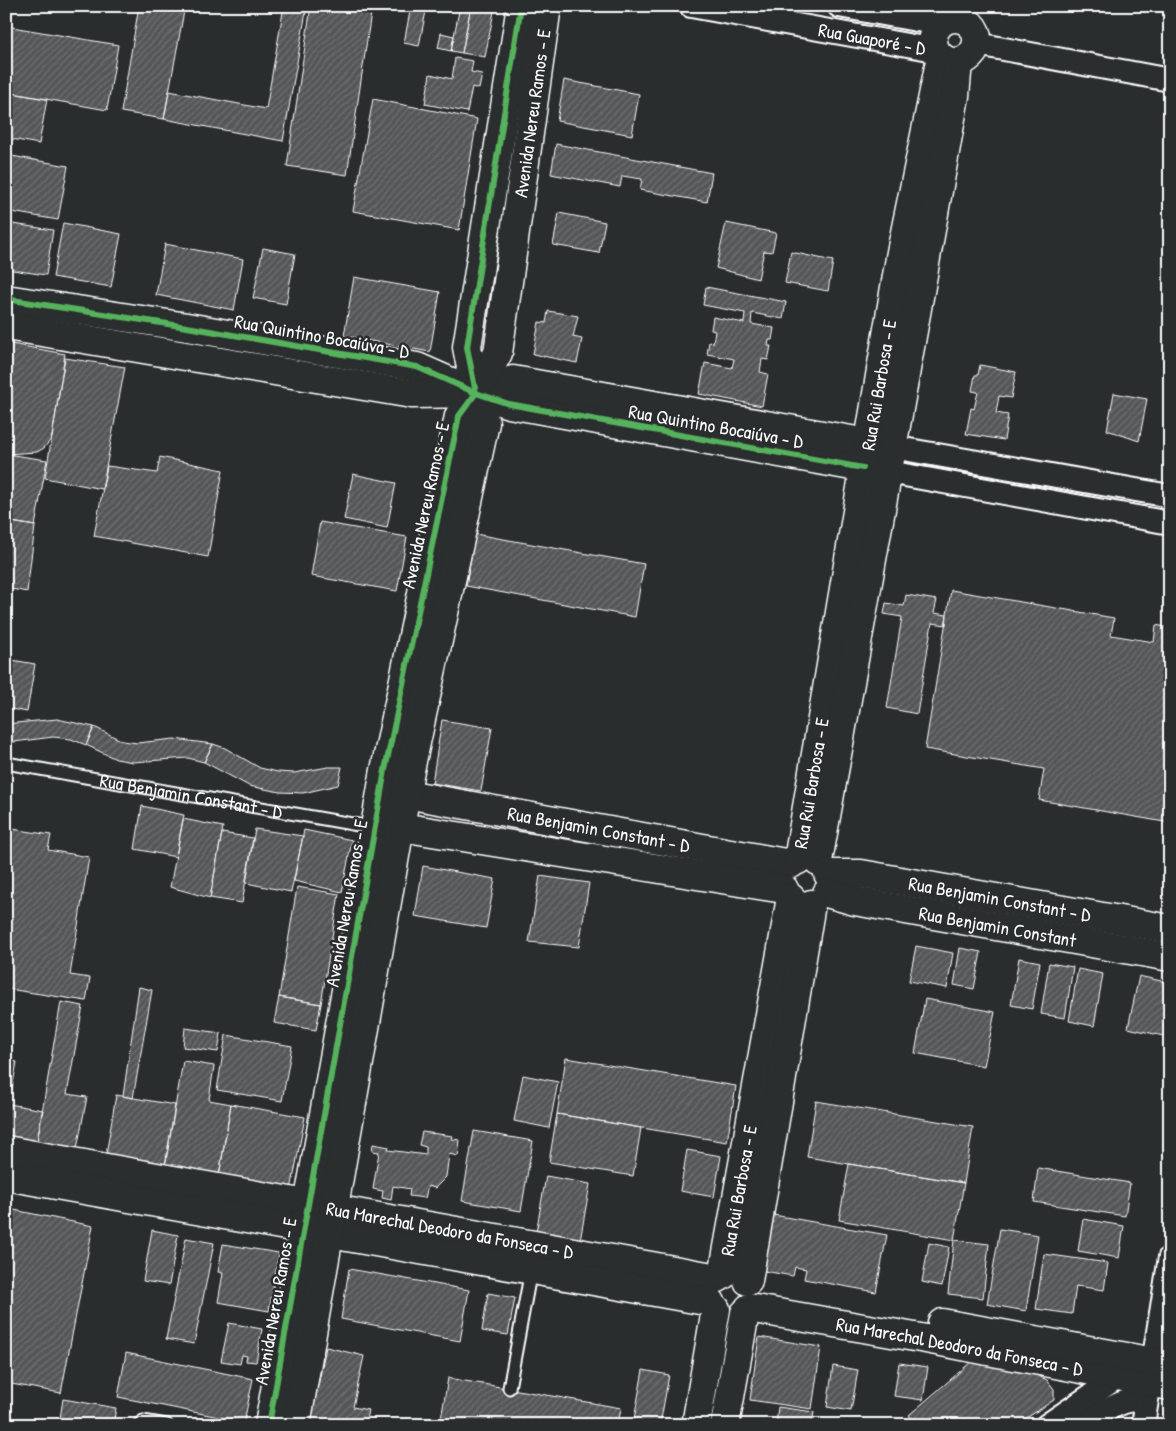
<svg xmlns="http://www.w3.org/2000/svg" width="1176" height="1431" font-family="'Patrick Hand',sans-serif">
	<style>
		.building { fill: url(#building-hatch); stroke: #fff }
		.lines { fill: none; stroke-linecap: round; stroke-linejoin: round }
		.lane-casing { stroke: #fff; stroke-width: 15 }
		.street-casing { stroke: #fff; stroke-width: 26 }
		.secondary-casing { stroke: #fff; stroke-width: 31 }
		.lane { stroke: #2a2d2e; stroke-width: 11 }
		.street { stroke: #2a2d2e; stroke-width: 22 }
		.secondary { stroke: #2a2d2e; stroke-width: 28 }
		.cycleway-casing { stroke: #2a2d2e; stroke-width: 9 }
		.cycleway { stroke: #56b35d; stroke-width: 6 }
		.labels { text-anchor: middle; stroke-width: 5; stroke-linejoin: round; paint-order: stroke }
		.street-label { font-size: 19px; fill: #fff; stroke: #2a2d2e }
	</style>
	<defs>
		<pattern id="building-hatch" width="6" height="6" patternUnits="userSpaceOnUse" patternTransform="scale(1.25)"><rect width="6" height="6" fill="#555758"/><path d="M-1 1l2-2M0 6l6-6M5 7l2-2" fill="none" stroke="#6e7071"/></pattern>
	</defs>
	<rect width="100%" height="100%" fill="#2a2d2e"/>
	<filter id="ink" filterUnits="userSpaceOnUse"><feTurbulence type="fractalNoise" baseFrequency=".02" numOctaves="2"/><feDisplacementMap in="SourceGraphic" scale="10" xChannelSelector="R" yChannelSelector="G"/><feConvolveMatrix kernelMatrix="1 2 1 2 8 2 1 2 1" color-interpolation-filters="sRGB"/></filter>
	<g filter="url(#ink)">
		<path class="building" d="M139 6H156L184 11 164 119 121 112Z
			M156 6H184V11Z
			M284 6H307L283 141 164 119 169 91 266 109Z
			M311 6H372L347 175 287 166Z
			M411 6H427L419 46 404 43Z
			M460 6H471L462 53 451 51Z
			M471 6H495L485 57 462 53Z
			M6 26 118 45 107 110 6 92Z
			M441 33 454 36 451 51 438 48Z
			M455 58 473 61 471 72 482 74 479 89 472 87 467 112 425 104 430 74 452 79Z
			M564 80 639 94 632 135 557 121Z
			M6 92 47 99 39 144 6 138Z
			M373 99 477 119 459 230 353 211Z
			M556 144 712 173 707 202 640 190 642 179 622 176 620 187 551 174Z
			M6 155 68 166 58 220 6 211Z
			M559 213 605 222 599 253 553 245Z
			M6 223 53 230 46 275 6 269Z
			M63 223 121 234 111 287 53 277Z
			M726 223 776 233 772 252 764 251 758 279 716 268Z
			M165 244 243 259 234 310 156 295Z
			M263 248 295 254 286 304 253 298Z
			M791 252 833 261 828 291 785 283Z
			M354 277 440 292 430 352 344 336Z
			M706 287 786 302 783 319 752 313 751 324 774 328 772 340H769L768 346H771L768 360 762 359 760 372 768 374 762 406 699 394 705 363 732 368 734 359 707 354 709 342 713 343 715 331 711 330 713 317 744 323 745 313 703 305Z
			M548 311 578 316 573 337 582 339 577 363 533 354 539 322 546 323Z
			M6 343 65 354 52 438 44 448 37 452 6 454Z
			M65 358 125 367 102 489 45 478Z
			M980 365 1016 372 1011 398 999 396 996 413 1008 415 1004 440 966 434 971 408 974 409 978 392 972 391 975 375H978Z
			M1114 393 1147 399 1139 441 1107 430Z
			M6 454 47 460 35 526 6 521Z
			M160 457 223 470 208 557 94 536 107 466 157 473Z
			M353 474 396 483 387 528 344 519Z
			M6 521 35 526 27 592 6 588Z
			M320 522 407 537 397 591 311 576Z
			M475 534 644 564 635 617 466 586Z
			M951 590 1114 618 1111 635 1154 642 1156 625 1170 628V823L1039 800 1044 769 925 749Z
			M906 595 937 600 934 613 947 615 946 625 932 623 917 714 887 708 902 617 884 614 886 603 904 606Z
			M6 659 35 664 27 712 6 708Z
			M57 719 94 727 86 745 71 739 53 737 6 743V724Z
			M442 720 492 728 481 791 432 783Z
			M94 727 123 741 137 743 174 739 213 744 204 762 188 758 133 762 116 759 86 745Z
			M213 744 225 748 260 768 278 772 294 773 328 767H342L338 785 303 793 280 792 249 786 204 762Z
			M142 806 184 815 176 857 135 849Z
			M183 819 223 827 210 898 170 887Z
			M6 828 51 835 48 850 89 857 70 975 90 978 86 1001 8 989 6 997Z
			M255 829 303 836 291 892 246 883Z
			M304 830 352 840 342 892 294 881Z
			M222 833 253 838 242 903 210 898Z
			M423 866 495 879 486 928 415 916Z
			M540 876 589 883 579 947 529 942Z
			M297 887 339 894 321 1004 279 997Z
			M916 946 953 953 947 988 909 981Z
			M960 948 981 952 974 989 954 985Z
			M1019 958 1040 962 1032 1009 1011 1005Z
			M1049 963 1073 967 1065 1018 1041 1014Z
			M1078 969 1103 974 1094 1026 1069 1021Z
			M1139 976 1170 983 1168 1037 1128 1028Z
			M139 987 152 990 133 1098 123 1096Z
			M279 997 321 1004 316 1030 274 1023Z
			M925 999 995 1012 984 1066 915 1053Z
			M61 1002 83 1006 67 1094 87 1097 77 1149 37 1141Z
			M185 1028 221 1033 218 1052 183 1047Z
			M226 1035 292 1046 282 1101 217 1090Z
			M566 1058 736 1086 727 1142 557 1114Z
			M6 1060 17 1062 6 1121Z
			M183 1061 214 1066 209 1100 231 1104 219 1176 165 1166Z
			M523 1075 558 1082 549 1128 514 1121Z
			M116 1095 175 1105 165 1166 106 1155Z
			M816 1101 973 1127 964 1183 807 1157Z
			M9 1104 43 1110 37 1141 6 1136Z
			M231 1104 305 1117 291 1190 219 1176Z
			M557 1114 641 1128 633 1176 549 1162Z
			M474 1131 533 1141 521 1211 462 1201Z
			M422 1132 453 1136 452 1139 460 1140 458 1156 449 1154 446 1177 435 1188 428 1186 425 1198 409 1196 410 1189 393 1186 391 1200 382 1198 383 1191 373 1189 379 1152 372 1151 373 1144 389 1147 388 1150 426 1155V1147L419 1145Z
			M687 1150 721 1156 714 1197 680 1191Z
			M849 1164 964 1183 954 1240 839 1220Z
			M1038 1168 1130 1183 1125 1216 1034 1202Z
			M546 1176 590 1184 580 1241 536 1233Z
			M9 1209 93 1226 61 1393 6 1383V1222Z
			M768 1214 887 1235 876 1292 804 1279 806 1269 795 1267 793 1276 758 1270Z
			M1083 1219 1124 1226 1119 1258 1078 1251Z
			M1000 1229 1038 1235 1026 1311 987 1304Z
			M152 1230 178 1235 169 1285 143 1281Z
			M186 1238 214 1243 194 1344 166 1339Z
			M954 1240 989 1244 983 1298 948 1294Z
			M929 1243 949 1247 942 1286 922 1282Z
			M223 1244 279 1253 269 1311 218 1302 223 1273 218 1272Z
			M1044 1254 1108 1263 1104 1290 1076 1286 1072 1314 1036 1309Z
			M349 1269 469 1290 460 1341 341 1319Z
			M488 1293 515 1298 508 1335 482 1331Z
			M229 1323 262 1329 256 1362 246 1361 247 1356 242 1355 240 1364 221 1361Z
			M759 1337 821 1347 812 1409 750 1400Z
			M326 1347 364 1356 353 1407 368 1410 365 1425 310 1424Z
			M126 1353 253 1379 244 1422 118 1397Z
			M971 1362 1030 1372 1047 1380 1054 1389V1400L1016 1425H916L909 1415Z
			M899 1363 928 1367 923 1400 894 1396Z
			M833 1366 858 1370 851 1411 827 1407Z
			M643 1370 669 1375 660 1425H633Z
			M448 1378 621 1408 618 1425H440Z
			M63 1399 116 1408 113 1425H59Z
			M778 1407 814 1412 812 1425H776Z"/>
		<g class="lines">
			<defs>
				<g id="lane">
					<path id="s1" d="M6 763 375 828"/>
					<path d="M509 1388 531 1270"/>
					<path d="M138 1425 143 1421 167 1425"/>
				</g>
				<g id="street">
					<path id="s2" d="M691 6 935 50"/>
					<path d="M839 6 939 24"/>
					<path d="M977 44 1170 80"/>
					<path d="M892 447 1170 496"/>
					<path d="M888 472 1170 523"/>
					<path d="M1047 1425 1118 1377 1120 1364"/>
					<path d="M1084 1425C1104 1411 1121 1399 1146 1398"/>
					<path d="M1143 1425 1170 1257"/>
				</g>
				<g id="secondary">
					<circle cx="955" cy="40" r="22"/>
					<path d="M6 299 187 327 417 367 476 393 509 404 863 468"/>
					<path d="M6 326 412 394 476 393 513 380 868 443"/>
					<path id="s3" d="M406 794 791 864"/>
					<path d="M401 827 784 889"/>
					<path id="s4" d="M798 860 901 252 941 57"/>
					<path d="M818 861 955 96 958 62"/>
					<path id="s5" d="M828 874H861L1170 929"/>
					<path id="s6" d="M827 893 855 901 1170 957"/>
					<path id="s7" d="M6 1150 718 1278"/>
					<path d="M6 1176 711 1302"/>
					<path id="s8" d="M723 1275 791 898"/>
					<path d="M748 1281 811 904"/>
					<path id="s9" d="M749 1308 926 1339 1170 1386"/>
					<path d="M942 1323 1170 1365"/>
					<path d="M269 1425 385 770 459 416 476 393 467 347 521 6"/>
					<path id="s10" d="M296 1425 409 775 485 423 476 393 498 353 547 6"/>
					<path d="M696 1425 716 1309"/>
					<path d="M725 1425 745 1313"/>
				</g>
			</defs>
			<use href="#lane" class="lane-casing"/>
			<use href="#street" class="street-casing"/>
			<use href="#secondary" class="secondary-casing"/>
			<use href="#lane" class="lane"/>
			<use href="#street" class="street"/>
			<use href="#secondary" class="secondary"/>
			<defs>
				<path id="cycleway" d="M6 299 187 327 417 367 476 393 509 404 863 468
					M269 1425 385 770 459 416 476 393 467 347 521 6"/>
			</defs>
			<use href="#cycleway" class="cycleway-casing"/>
			<use href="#cycleway" class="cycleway"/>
		</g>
	</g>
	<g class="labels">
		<g class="street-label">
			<text dy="7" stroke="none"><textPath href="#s2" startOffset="184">Rua Guaporé - D</textPath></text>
			<text dy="7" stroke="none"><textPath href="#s10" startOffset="1339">Avenida Nereu Ramos - E</textPath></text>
			<text transform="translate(322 336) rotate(10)" y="7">Rua Quintino Bocaiúva - D</text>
			<text dy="7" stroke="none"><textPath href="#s4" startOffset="482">Rua Rui Barbosa - E</textPath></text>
			<text transform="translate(716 426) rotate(10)" y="7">Rua Quintino Bocaiúva - D</text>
			<text transform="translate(425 505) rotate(-78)" y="7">Avenida Nereu Ramos - E</text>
			<text dy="7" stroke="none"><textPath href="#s4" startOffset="78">Rua Rui Barbosa - E</textPath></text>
			<text dy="7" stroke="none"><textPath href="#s1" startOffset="188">Rua Benjamin Constant - D</textPath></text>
			<text dy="7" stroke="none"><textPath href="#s3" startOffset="196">Rua Benjamin Constant - D</textPath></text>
			<text dy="7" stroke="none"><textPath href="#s5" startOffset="174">Rua Benjamin Constant - D</textPath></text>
			<text transform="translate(346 903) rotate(-80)" y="7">Avenida Nereu Ramos - E</text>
			<text dy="7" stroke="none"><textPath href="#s6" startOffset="174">Rua Benjamin Constant</textPath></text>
			<text dy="7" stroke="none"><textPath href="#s8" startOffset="86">Rua Rui Barbosa - E</textPath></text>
			<text dy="7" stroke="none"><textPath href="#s7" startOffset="451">Rua Marechal Deodoro da Fonseca - D</textPath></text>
			<text transform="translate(275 1301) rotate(-80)" y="7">Avenida Nereu Ramos - E</text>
			<text dy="7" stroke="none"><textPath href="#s9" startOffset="214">Rua Marechal Deodoro da Fonseca - D</textPath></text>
		</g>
	</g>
	<rect width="1176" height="1431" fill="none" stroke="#2a2d2e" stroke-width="25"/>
	<rect x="12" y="12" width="1151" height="1406" fill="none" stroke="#fff" stroke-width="2" filter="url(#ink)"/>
</svg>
